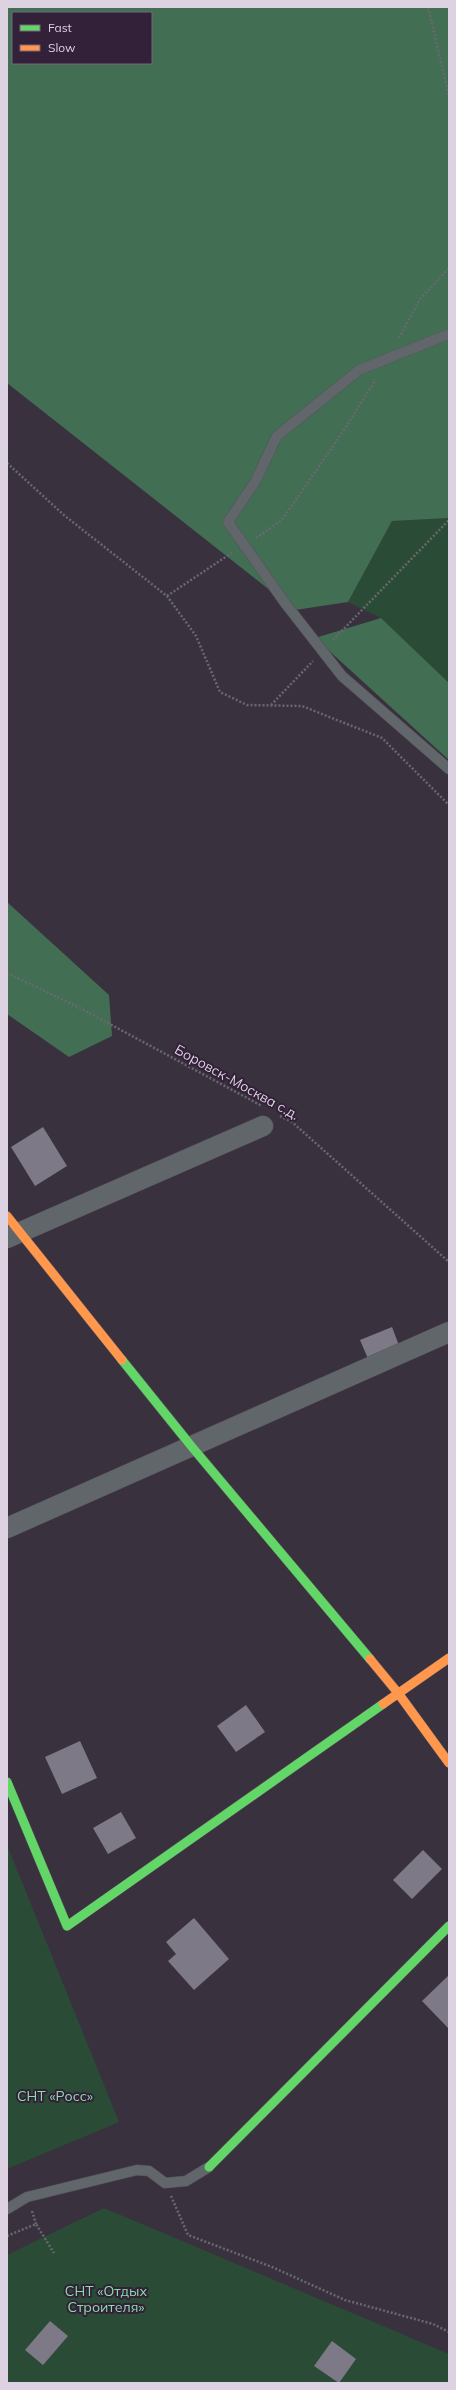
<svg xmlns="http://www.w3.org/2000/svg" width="456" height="2390" font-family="Mulish,sans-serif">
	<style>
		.green { fill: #2a4c37 }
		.forest { fill: #426e54; fill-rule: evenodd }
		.building { fill: #7e7986 }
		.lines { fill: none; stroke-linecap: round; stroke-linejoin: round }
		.lane-casing { stroke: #574f5b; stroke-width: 11 }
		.street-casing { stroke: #574f5b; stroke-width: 21 }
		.fast-casing { stroke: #574f5b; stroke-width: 10 }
		.slow-casing { stroke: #574f5b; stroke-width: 10 }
		.path { stroke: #67696f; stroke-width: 2.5; stroke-dasharray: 2 2; stroke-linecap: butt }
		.lane { stroke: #606669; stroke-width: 10 }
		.street { stroke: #606669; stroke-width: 20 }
		.fast { stroke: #63d668; stroke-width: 9 }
		.slow { stroke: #ff974d; stroke-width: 9 }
		.labels { text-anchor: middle; stroke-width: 4; stroke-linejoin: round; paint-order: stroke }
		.street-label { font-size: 14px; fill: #ddd2e2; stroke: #322139 }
		.park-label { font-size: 14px; fill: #8cdca8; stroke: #322139 }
	</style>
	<rect width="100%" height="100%" fill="#3a313e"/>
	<path class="green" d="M449 518V683L381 618 348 602 392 521Z
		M7 1845 119 2122 7 2169Z
		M104 2208 449 2354V2383H7V2255Z"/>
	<path class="forest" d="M7 7H449V518L392 521 348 602 295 610 7 383ZM13 13H151V63H13Z
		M381 618 449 683V760L315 638Z
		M7 902 109 995 112 1036 69 1057 7 1014Z"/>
	<path class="building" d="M43 1127 67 1166 35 1186 11 1147Z
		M392 1327 400 1348 369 1361 360 1340Z
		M246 1705 265 1732 236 1752 217 1726Z
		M80 1741 97 1778 62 1794 45 1757Z
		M121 1812 136 1838 108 1854 93 1828Z
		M423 1850 442 1869 412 1899 393 1880Z
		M194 1918 229 1959 194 1990 168 1961 176 1954 166 1942Z
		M449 1975V2029L422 2001Z
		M50 2321 68 2336 43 2365 25 2350Z
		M332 2341 356 2359 339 2383 314 2366Z"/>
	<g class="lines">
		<defs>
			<path id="lane" d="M449 334 359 370 277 436 255 482 228 522 285 603 342 676 449 769
				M7 2209 27 2197 137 2170 149 2171 165 2183 186 2181 209 2167"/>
			<path id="street" d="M7 1238 263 1126
				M7 1528 449 1332"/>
			<path id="fast" d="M122 1360 192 1447 370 1659
				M7 1782 67 1926 383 1704
				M209 2167 449 1926"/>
			<path id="slow" d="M7 1216 122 1360
				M370 1659 398 1693 449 1763
				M383 1704 449 1658"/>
		</defs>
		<use href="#lane" class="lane-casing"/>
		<use href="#street" class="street-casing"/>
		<use href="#fast" class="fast-casing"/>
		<use href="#slow" class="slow-casing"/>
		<path class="path" d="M428 7 449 96
			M399 338 420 299 449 268
			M7 463 65 516 167 596 196 636 220 692 247 705 302 706 382 738 449 805
			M256 538 282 520 346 427 376 379
			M167 596 233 552
			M333 640 449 520
			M271 705 313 661
			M7 973 80 1008 262 1106
			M280 1116 292 1122 449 1262
			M171 2196 188 2235 272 2267 345 2300 433 2324 449 2332
			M32 2211 36 2224
			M7 2236 36 2224 54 2253"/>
		<use href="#lane" class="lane"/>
		<use href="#street" class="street"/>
		<use href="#fast" class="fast"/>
		<use href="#slow" class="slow"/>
	</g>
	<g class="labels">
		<g class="street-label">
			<text transform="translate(237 1082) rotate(29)" y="5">Боровск-Москва с.д.</text>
		</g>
		<g class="park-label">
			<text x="55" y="2101">СНТ «Росс»</text>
			<text x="106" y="2296">СНТ «Отдых<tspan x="106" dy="16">Строителя»</tspan></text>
		</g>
	</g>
	<rect width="456" height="2390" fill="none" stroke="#ddd2e2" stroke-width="16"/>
	<rect x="12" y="12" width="140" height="52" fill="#322139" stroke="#76687d"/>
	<rect x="20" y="25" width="20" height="6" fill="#63d668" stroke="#76687d"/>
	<text x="48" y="32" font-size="12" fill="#ddd2e2">Fast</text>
	<rect x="20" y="45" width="20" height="6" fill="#ff974d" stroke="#76687d"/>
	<text x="48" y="52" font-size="12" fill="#ddd2e2">Slow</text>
</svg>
